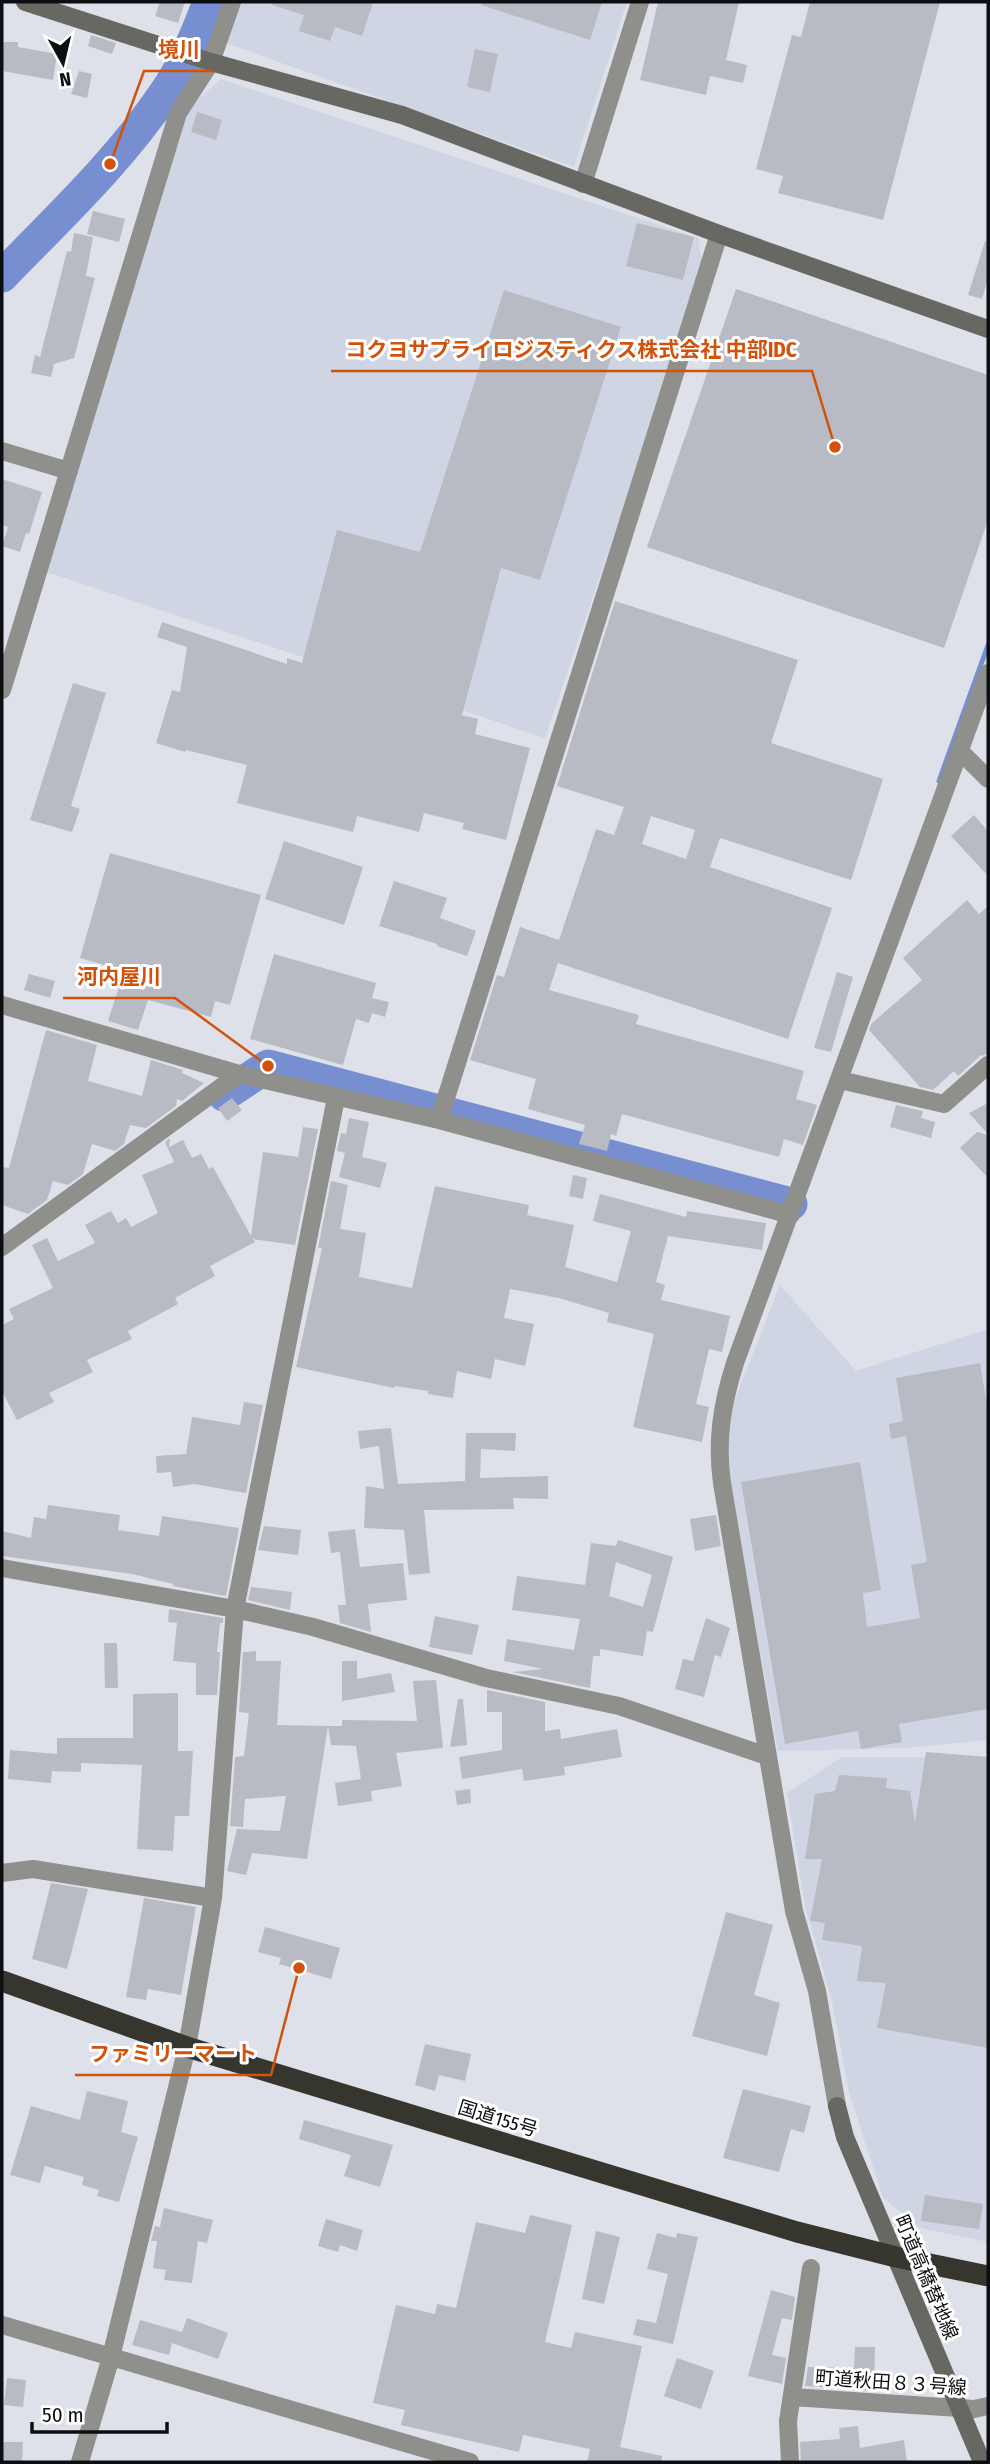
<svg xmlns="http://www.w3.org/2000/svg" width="990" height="2464" font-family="'Fira Sans Condensed','Noto Sans JP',sans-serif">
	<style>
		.built { fill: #cfd5e3 }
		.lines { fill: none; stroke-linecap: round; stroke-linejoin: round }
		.stream { stroke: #778ed0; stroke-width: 5 }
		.river { stroke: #778ed0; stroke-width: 33 }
		.building { fill: #b8bbc3; fill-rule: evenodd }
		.street { stroke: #8f8f8c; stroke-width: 18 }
		.secondary { stroke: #686863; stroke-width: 18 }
		.highway { stroke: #36362f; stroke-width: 21 }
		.labels { text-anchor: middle; stroke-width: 6; stroke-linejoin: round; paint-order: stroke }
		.street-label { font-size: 19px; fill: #0d0e11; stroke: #fff }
		.leader { fill: none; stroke: #d2520c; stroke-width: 2.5 }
		.callout-dot { fill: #d2520c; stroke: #fff; stroke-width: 2.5 }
		.callout-label { font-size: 21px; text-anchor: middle; font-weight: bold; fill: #d2520c; stroke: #fff; stroke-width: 6; stroke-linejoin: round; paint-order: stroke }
	</style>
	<rect width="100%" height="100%" fill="#dee1e9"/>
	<path class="built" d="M231 2H627L574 167 217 40Z
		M221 79 698 238 704 270 545 738 47 572 189 108Z
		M780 1285 856 1371 988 1329V1740L906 1748 778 1751 726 1461 728 1417Z
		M842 1757H988V2242L921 2228 883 2198 849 2092 831 1997 805 1906 787 1793Z"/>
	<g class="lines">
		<path class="stream" d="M939 781 988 645"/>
		<path class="river" d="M2 276C59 217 119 161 165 93 182 69 199 29 209 2
			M224 1095 268 1066 791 1204"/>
	</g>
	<path class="building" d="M160 2H185L178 23 155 16Z
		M273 2H373L362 36 335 27 330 41 299 31 304 15 272 5Z
		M482 2H602L590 40 481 5Z
		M658 2H739L726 60 747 65 743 83 710 76 706 95 640 80Z
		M810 2H940L883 220 778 193 783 176 756 169 792 35 801 37Z
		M91 35 116 43 112 54 88 46Z
		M2 42H18V47L57 54 53 80 2 71Z
		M475 49 498 54 490 92 467 87Z
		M79 71 92 74 87 98 71 94Z
		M197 112 222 120 216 140 191 132Z
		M93 211 125 219 119 242 87 234Z
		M637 223 694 237 683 280 626 266Z
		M74 233 93 237 86 276 95 278 74 358 54 364 51 377 31 373 35 355 40 357 67 251 71 252Z
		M985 241 988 242V278L982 299 968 295Z
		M736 289 988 375V520L944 648 647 547Z
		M504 290 621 327 540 580 501 568 462 715 478 719 475 734 530 748 506 840 462 829 464 823 424 813 419 832 357 816 353 832 237 803 247 765 186 750 185 752 156 743 172 690 180 692 187 647 157 637 162 622 287 664V658L302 663 337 530 420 552Z
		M2 479 42 492 29 534 26 533 20 552 2 546 8 527 2 525Z
		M615 601 798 660 771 743 883 779 851 880 720 838 710 867 832 908 788 1039 558 963 549 990 639 1015 636 1024 804 1071 796 1099 817 1105 815 1111 803 1145 784 1139 779 1157 622 1114 616 1136 611 1134 607 1151 579 1144 585 1125 528 1109 536 1079 470 1060 497 975 504 977 520 927 559 940 596 829 614 835 624 807 557 786ZM651 816 695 830 686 859 642 844Z
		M73 683 106 693 71 806 80 809 72 832 30 820Z
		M974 815 988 831V876L951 836Z
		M284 841 363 867 344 925 265 899Z
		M110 853 261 895 230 1005 215 1001 211 1017 148 1000 138 1030 108 1021 124 971 80 958Z
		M394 881 447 898 440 918 476 931 467 956 437 946V944L379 926Z
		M967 900 979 914 988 906V1054L980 1056 958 1076 954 1071 933 1090 920 1087 869 1030 872 1023 922 980 903 958Z
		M274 954 376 983 372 998 389 1002 385 1017 372 1013 369 1023 356 1019 343 1065 250 1039Z
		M837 972 853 977 831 1052 814 1048Z
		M29 974 55 981 50 998 24 990Z
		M46 1030 97 1045 88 1081 142 1096 151 1060 183 1070 182 1073 204 1083 182 1101 177 1099 176 1106 146 1128 130 1125 124 1144 115 1151 92 1144 83 1174 68 1185 53 1181 47 1200 28 1214 2 1205V1167L9 1168Z
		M232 1098 242 1110 227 1121 218 1108Z
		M988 1103V1134L969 1113Z
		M896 1105 923 1111 921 1118 935 1122 931 1138 890 1127Z
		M349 1118 369 1122 362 1157 387 1163 380 1188 339 1177 345 1153 337 1151 341 1133 346 1134Z
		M303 1127 318 1129 295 1245 253 1239 255 1242 210 1266 215 1276 175 1298 178 1304 128 1331 132 1339 87 1360 93 1372 49 1393 54 1402 17 1420 2 1391V1325L14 1319 9 1309 53 1288 32 1245 47 1238 58 1261 95 1243 85 1225 111 1211 118 1223 126 1218 131 1227 158 1213 142 1175 174 1162 165 1142 170 1138 169 1147 183 1140 192 1158 201 1154 209 1169 213 1167 251 1236 263 1152 298 1157Z
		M977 1132 988 1135V1178L960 1148Z
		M573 1175 587 1178 583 1199 569 1196Z
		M331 1181 348 1185 340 1229 366 1233 359 1277 412 1288 435 1186 529 1205 527 1215 574 1225 565 1267 617 1282 631 1231 593 1221 600 1194 686 1217 687 1211 766 1223 762 1250 668 1236 656 1282 665 1285 661 1300 730 1316 722 1352 709 1349 696 1404 709 1407 702 1442 633 1427 654 1334 607 1322 609 1313 559 1298 510 1289 504 1318 534 1324 525 1366 495 1359 491 1379 457 1371 453 1398 428 1394V1391L395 1386 394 1388 296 1367 322 1248H318Z
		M980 1363 988 1412V1709L899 1724 902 1742 861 1749 858 1731 785 1744 741 1482 860 1462 881 1590 863 1593 867 1627 920 1618 911 1565 927 1562 906 1436 891 1439 889 1424 903 1421 896 1378Z
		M244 1402 263 1405 246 1493 194 1484 173 1487 171 1472 157 1473 156 1456 186 1454 192 1417 240 1425Z
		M391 1428 398 1484 465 1481 466 1433H516L515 1451 481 1449 480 1478 548 1476V1499L513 1498 514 1509 424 1510 430 1573 409 1575 404 1530 364 1528 366 1486 384 1489 379 1446 360 1449 358 1431Z
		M48 1505 120 1515 118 1530 159 1536 162 1516 239 1528 226 1596 173 1586V1584L132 1574 2 1556V1531L31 1538 34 1517 46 1519Z
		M716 1515 721 1546 695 1551 690 1519Z
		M264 1526 301 1530 298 1555 258 1550Z
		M355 1529 360 1567 403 1563 407 1600 368 1604 371 1632 340 1623 338 1605H346L340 1552 331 1553 328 1532Z
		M618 1540 673 1557 653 1632 647 1631 643 1656 600 1649V1656H593L590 1688 513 1672 543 1669 504 1661 507 1639 574 1650 580 1619 512 1610 517 1576 585 1585 591 1543 616 1546ZM616 1562 652 1575 643 1607 609 1596Z
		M251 1587 292 1592 290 1610 248 1600Z
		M169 1609 223 1618V1623H220L217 1652H220L217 1695H196V1663L173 1661 177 1623 168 1622Z
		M435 1616 479 1625 472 1655 429 1647Z
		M706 1618 730 1628 721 1657 715 1655 704 1697 675 1689 683 1659 693 1661Z
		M104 1643H117L118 1688H105Z
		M256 1651V1661H281L277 1725 328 1726 307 1859 252 1853 246 1875 227 1871 237 1829 280 1831 286 1796 245 1799 243 1827 230 1826 235 1757 244 1756 249 1713 239 1712 243 1652Z
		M342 1661H357V1679L391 1673 395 1692 342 1701Z
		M436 1680 443 1748 396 1753 402 1786 371 1791 372 1801 338 1806 335 1783 361 1779 356 1746 331 1745 328 1726H342V1720L417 1721 413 1681Z
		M487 1690 545 1702V1731L560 1729 561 1739 617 1729 622 1757 564 1767 565 1775 524 1781 522 1769 462 1779 459 1757 502 1750V1712H487Z
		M178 1693V1751H193L189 1816H175L173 1851 137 1849 142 1765 81 1763V1772L52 1771 51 1783 8 1779 10 1750 57 1754V1738H133V1694Z
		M458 1699H463L467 1745 450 1747Z
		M926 1752 988 1757V2048L877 2028 886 1983 857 1981 862 1946 822 1940 825 1923 810 1921 822 1859H805L815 1794 835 1791 839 1775 887 1778 886 1788 910 1791 915 1823Z
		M470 1789 471 1803 457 1805 455 1791Z
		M51 1883 88 1889 67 1969 32 1959Z
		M144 1898 196 1907 181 1995 148 1989 146 2000 126 1997Z
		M726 1912 773 1925 754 1995 780 2003 767 2056 692 2036Z
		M265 1927 340 1948 331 1979 279 1964 281 1958 258 1952Z
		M425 2044 471 2054 465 2081 439 2075 435 2091 415 2085Z
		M743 2089 811 2106 804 2133 791 2129 779 2172 723 2158Z
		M87 2091 128 2101 121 2132 138 2137 119 2202 97 2196 99 2190 82 2185 84 2177 45 2166 40 2183 10 2175 31 2106 80 2120Z
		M304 2120 393 2145 380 2187 344 2176 351 2155 299 2139Z
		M925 2195 983 2204 979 2229 921 2221Z
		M164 2208 213 2220 207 2243 198 2241 192 2283 164 2280 166 2270 153 2268 157 2241H151L155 2226 160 2227Z
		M530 2215 572 2225 545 2342 571 2348 575 2332 642 2346 620 2447 662 2456V2462H587L590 2449 523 2435 519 2452 401 2425 405 2410 373 2403 396 2305 435 2314 437 2304 456 2308 476 2222 525 2233Z
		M326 2219 363 2230 357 2251 340 2245 338 2252 318 2246Z
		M596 2231 620 2237 604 2304 582 2299Z
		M657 2233 676 2238 677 2233 698 2237 673 2344 633 2335 637 2319 656 2323 668 2274 647 2269Z
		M771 2290 795 2297 792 2320 782 2318 772 2355 786 2358 782 2384 748 2376Z
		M187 2318 228 2333 218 2359 172 2343 169 2355 132 2345 140 2320 182 2332Z
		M855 2347H875L874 2391 805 2386 808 2367 854 2368Z
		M677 2358 714 2371 701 2409 664 2396Z
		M7 2378 26 2380 23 2407 4 2405Z
		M858 2426 860 2448 904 2440 907 2462H801L800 2442 840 2439 839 2428Z
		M2 2442H23L22 2462 2 2461Z"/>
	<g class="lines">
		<path class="street" d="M583 184 640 2
			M2 451 69 471
			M2 690 178 113 211 62 232 2
			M960 751 988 779
			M2 1005 239 1074 439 1120 791 1215
			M840 1080 944 1104 988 1065
			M439 1120 719 234
			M2 1247 239 1074
			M2 1568 235 1609 313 1627 486 1678 619 1706 767 1756
			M2 1873 33 1869 213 1898
			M837 2106 817 1991 794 1911 722 1483C716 1440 722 1404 735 1363L988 673
			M2 2325 470 2462
			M792 2397 974 2409 988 2406
			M80 2462 111 2357 187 2047 213 1898 235 1609 336 1098
			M790 2462 788 2421 811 2268"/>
		<path class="secondary" d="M25 2 211 62 402 115 719 234 988 329
			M837 2106 845 2137 982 2462"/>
		<path class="highway" d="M2 1981 187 2047 797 2232 896 2257 988 2276"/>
	</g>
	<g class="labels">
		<g class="street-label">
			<text transform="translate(498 2118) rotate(17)" y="7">国道155号</text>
			<text transform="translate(927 2277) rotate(67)" y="7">町道高橋替地線</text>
			<text transform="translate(891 2382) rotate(4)" y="7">町道秋田８３号線</text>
		</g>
	</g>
	<path class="leader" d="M110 164L144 71H214M835 447L812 371H331M268 1066L175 998H63M299 1968L271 2075H75"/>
	<g class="callout-dot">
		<circle cx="110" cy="164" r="7"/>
		<circle cx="835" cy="447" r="7"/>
		<circle cx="268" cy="1066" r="7"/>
		<circle cx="299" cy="1968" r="7"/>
	</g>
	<g class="callout-label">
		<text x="179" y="57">境川</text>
		<text x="571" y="357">コクヨサプライロジスティクス株式会社 中部IDC</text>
		<text x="119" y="984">河内屋川</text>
		<text x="173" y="2061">ファミリーマート</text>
	</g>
	<rect width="990" height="2464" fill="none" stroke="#0d0e11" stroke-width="7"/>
	<g transform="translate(63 63) rotate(172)" stroke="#ffffff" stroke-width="5" paint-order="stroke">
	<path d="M0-5L12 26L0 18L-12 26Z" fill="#0d0e11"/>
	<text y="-10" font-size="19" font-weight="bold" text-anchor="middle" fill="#0d0e11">N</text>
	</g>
	<path d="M32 2422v10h135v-10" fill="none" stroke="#0d0e11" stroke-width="3.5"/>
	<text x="42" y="2422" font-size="21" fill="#0d0e11" stroke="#ffffff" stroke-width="5" paint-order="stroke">50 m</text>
</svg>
